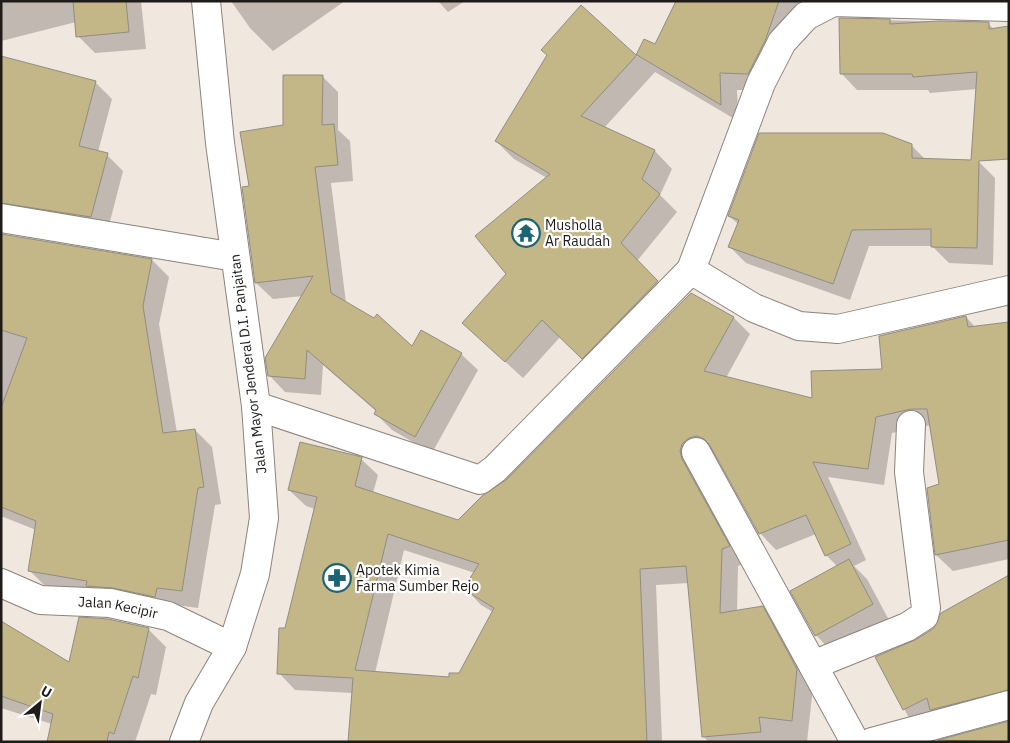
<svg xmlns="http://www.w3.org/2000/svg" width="1010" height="743" font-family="'IBM Plex Sans',sans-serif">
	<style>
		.shadow { fill: #0003; fill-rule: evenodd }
		.building { fill: #c3b687; stroke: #908d83; fill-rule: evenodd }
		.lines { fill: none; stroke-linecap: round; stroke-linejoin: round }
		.minor-casing { stroke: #8c847c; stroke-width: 30 }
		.secondary-casing { stroke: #8c847c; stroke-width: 30 }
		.minor { stroke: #fff; stroke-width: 28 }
		.secondary { stroke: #fff; stroke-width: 28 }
		.labels { text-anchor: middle; stroke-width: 4.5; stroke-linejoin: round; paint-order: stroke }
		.poi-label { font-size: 14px; fill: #1e1b18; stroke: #fff; text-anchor: start }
		.street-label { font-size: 14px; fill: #1e1b18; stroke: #fff }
	</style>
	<rect width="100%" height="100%" fill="#f0e7de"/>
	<path class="shadow" d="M1 1H141L146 49 95 53 78 36 76 22 1 41Z
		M231 1H345L273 51 250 28Z
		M438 1H465L448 12Z
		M677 1H813L766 90H737L738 121 655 72 604 128 655 151 672 169 660 195 677 212 637 261 674 300 600 375 561 336 523 378 463 323 508 274 547 178 514 159 496 141 581 7 637 57 644 41 656 45Z
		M841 19 988 23 994 30 977 89 930 93 928 90H857L841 73Z
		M1 58 95 82 112 99 98 152 107 155 123 171 107 233 1 206Z
		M322 76 338 92V130L350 141 353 181 331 183 346 303 412 348 461 354 478 370 432 453 392 430 376 414 377 412 323 365 321 395 285 392 269 375 303 296 273 299 256 283 243 188 250 187 285 126Z
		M911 145 926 160 978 161 995 178 993 265 949 263 932 246H869L850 300 746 263 729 246 738 224 729 216Z
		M1 234 152 260 169 277 159 324 177 433 195 430 212 447 221 504 215 505 198 608 47 588 30 571 36 530 1 516Z
		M691 294 734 318 750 334 726 378 813 399 883 370 966 317 976 328 1009 323V559L953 571 936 555 941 485 931 425 892 433 884 485 828 477 866 560 854 566 867 579 890 622 833 653 816 635 838 567 826 555 816 534 776 550 760 533 716 453 713 452 705 455 745 563 738 566 737 612 762 608 779 624 813 687 807 742H709L703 736 689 583 656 585 662 742H349L353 693 295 690 279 673 286 630 315 509 306 506 289 490 361 459 378 475 373 493 458 521 507 481ZM404 550 475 573 465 588 481 605 493 612 460 675 450 678 375 673Z
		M1009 577V710L924 732 908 716 877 657 916 641Z
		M1 622 70 664 148 629 166 647 156 695 151 694 135 742H48L52 724 1 708Z
		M1009 723V742H938Z"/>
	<path class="building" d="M73 1H126L129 32 76 37Z
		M676 1H779L765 41 748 74 720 73 721 105 637 55 581 116 655 150 642 179 660 194 621 243 658 281 582 359 542 320 505 362 462 323 506 274 475 236 550 174 495 141 547 55 541 50 581 5 636 55 644 39 655 44Z
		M839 18 890 19V24L939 21 989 22V29L1009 26V159L979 161 977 248 931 247V229L852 230 833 284 728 247 739 220 728 216 759 133H883L912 144V158L971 160 977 72 913 77 912 74H840Z
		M1 56 96 81 79 146 108 153 91 217 1 203Z
		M283 75H323L322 125 334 124 338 165 315 167 331 293 374 318 377 314 412 346 421 330 462 353 415 437 374 414 376 410 307 350 305 379 268 376 265 358 313 276 255 283 242 187 249 186 240 132 283 125Z
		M1 234 152 259 143 306 163 433 195 429 204 487 198 488 182 591 157 588 155 597 113 588 86 586 87 581 28 571 36 521 1 507V408L27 338 1 330Z
		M691 293 734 317 704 371 812 398 811 371 882 369 879 336 966 316 968 327 1009 322V540L935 555 927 488 939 484 927 409H911L876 417 868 469 813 462 851 544 825 556 806 515 759 534 709 444 704 439 697 436 689 438 682 444 680 451 682 459 730 546 722 549 720 613 763 606 797 669 792 721 759 717 761 732 702 737 686 566 640 569 647 742H348L353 678 277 674 279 628H285L317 497 288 490 300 442 362 457 355 486 458 520 483 495 506 480ZM388 534 479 564 463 589 494 608 459 673H449V677L355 670Z
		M849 559 873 604 815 636 790 591Z
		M1009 575V690L930 710 927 698 903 710 875 657 915 640 933 629 941 613Z
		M79 617 108 619 149 628 138 678 133 676 114 734 109 732 107 742H47L53 714 1 696V621L69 662Z
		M1009 721V742L938 740Z"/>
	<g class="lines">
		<defs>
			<g id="minor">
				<path d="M1 218 235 257"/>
				<path d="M691 270 754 308 799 326 838 329 1009 290"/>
				<path d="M256 406 480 480 495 469 691 270 761 83 782 42 806 16 833 2 1009 7"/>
				<path d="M696 452 855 742"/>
				<path id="s1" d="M1 583 40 600 110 603 168 616 232 647"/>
				<path d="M813 665 907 627 924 616 926 608 909 472 911 425"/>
				<path d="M872 742 1009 705"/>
			</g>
			<path id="secondary" d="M184 742 199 703 232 647 255 574 264 518 256 406 220 143 206 1"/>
		</defs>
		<use href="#minor" class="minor-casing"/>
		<use href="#secondary" class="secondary-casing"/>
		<use href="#minor" class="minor"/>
		<use href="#secondary" class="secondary"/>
	</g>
	<defs>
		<symbol id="temple-ring" viewBox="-11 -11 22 22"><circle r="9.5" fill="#fff" stroke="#1c6373" stroke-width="1.5"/><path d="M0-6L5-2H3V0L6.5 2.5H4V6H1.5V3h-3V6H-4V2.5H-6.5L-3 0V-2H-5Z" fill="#1c6373"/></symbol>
		<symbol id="pharmacy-ring" viewBox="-11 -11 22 22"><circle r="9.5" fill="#fff" stroke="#1c6373" stroke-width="1.5"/><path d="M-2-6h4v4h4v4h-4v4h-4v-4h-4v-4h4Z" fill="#1c6373"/></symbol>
	</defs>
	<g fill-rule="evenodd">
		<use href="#temple-ring" x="510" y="217" width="32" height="32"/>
		<use href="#pharmacy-ring" x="321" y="562" width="32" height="32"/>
	</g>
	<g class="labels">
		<g class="poi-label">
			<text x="545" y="230">Musholla<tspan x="545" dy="16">Ar Raudah</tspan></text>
			<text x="356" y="575">Apotek Kimia<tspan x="356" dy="16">Farma Sumber Rejo</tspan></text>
		</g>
		<g class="street-label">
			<text transform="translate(248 364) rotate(-97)" y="5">Jalan Mayor Jenderal D.I. Panjaitan</text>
			<text dy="5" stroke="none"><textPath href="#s1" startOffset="121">Jalan Kecipir</textPath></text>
		</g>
	</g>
	<rect width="1010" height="743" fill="none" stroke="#1e1b18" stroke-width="5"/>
	<g transform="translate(40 703) rotate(29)" stroke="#ffffff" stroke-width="4" paint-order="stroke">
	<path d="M0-4L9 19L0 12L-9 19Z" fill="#1e1b18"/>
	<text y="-8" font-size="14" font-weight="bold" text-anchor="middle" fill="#1e1b18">U</text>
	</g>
</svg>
